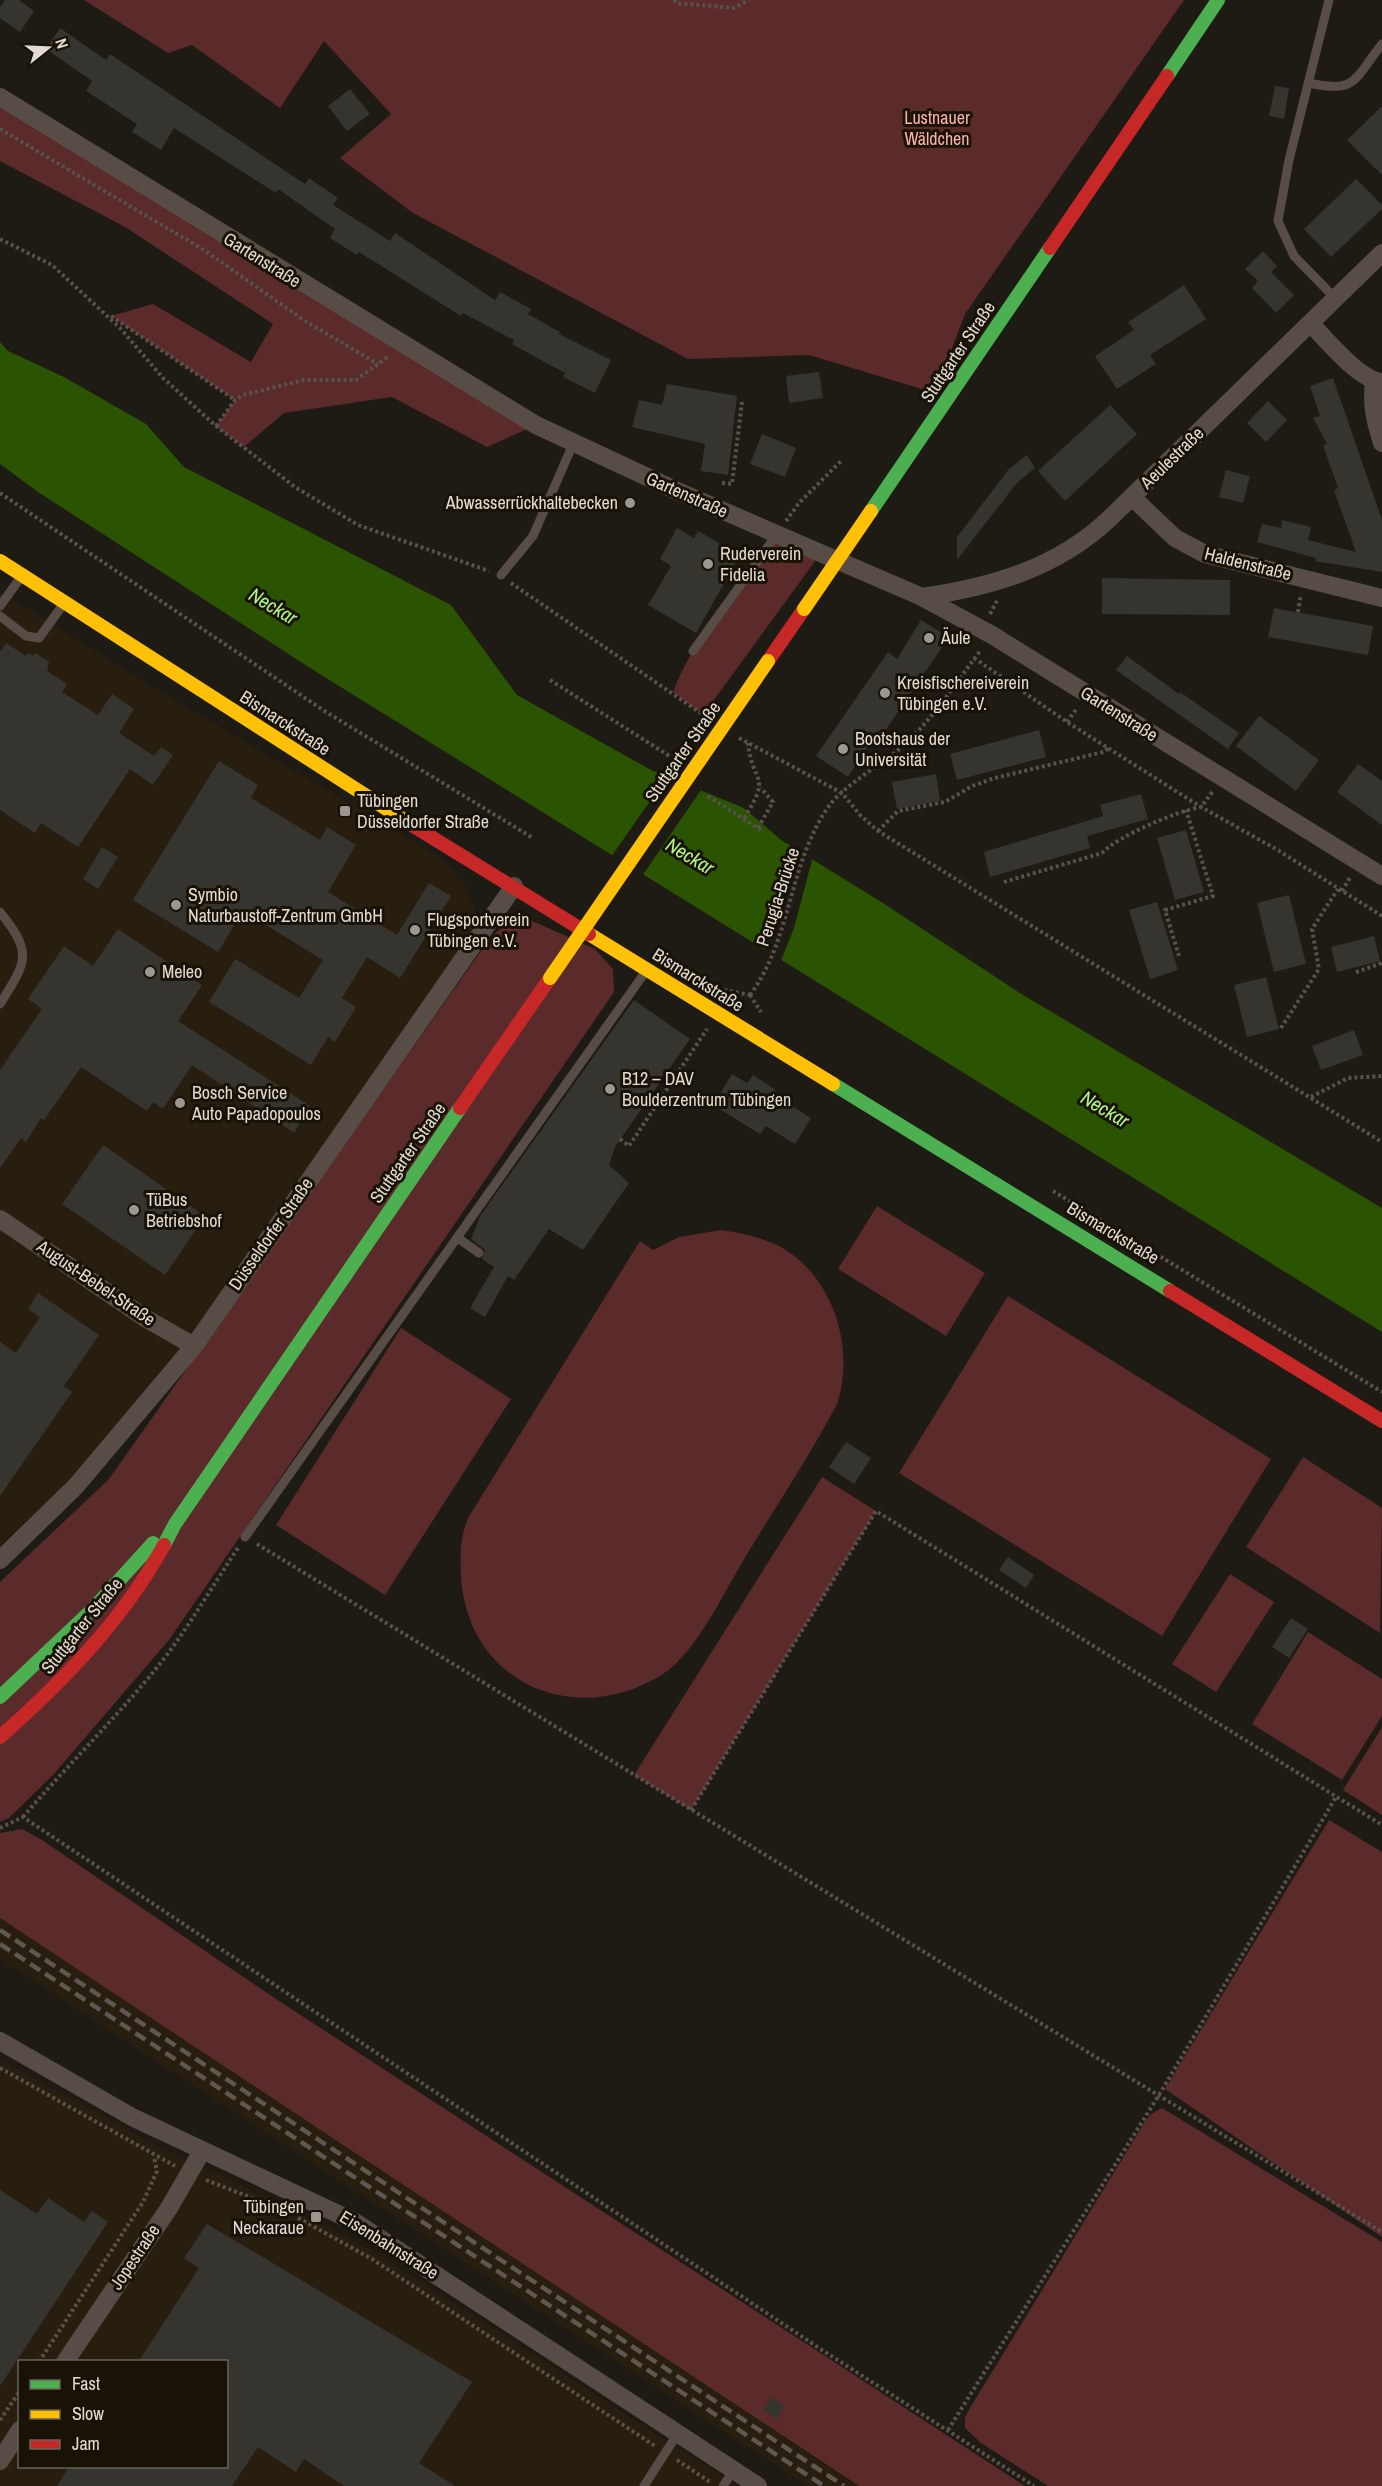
<svg xmlns="http://www.w3.org/2000/svg" width="1382" height="2486" font-family="'Archivo Narrow',sans-serif">
	<style>
		.built { fill: #281e0f; fill-rule: evenodd }
		.green { fill: #5b2a2a }
		.water { fill: #2a5302 }
		.pier { fill: #1e1a14 }
		.building { fill: #36342f }
		.lines { fill: none; stroke-linecap: round; stroke-linejoin: round }
		.path { stroke: #59514b; stroke-width: 4; stroke-dasharray: 3 3; stroke-linecap: butt }
		.lane { stroke: #584d46; stroke-width: 9 }
		.street { stroke: #584d46; stroke-width: 18 }
		.fast { stroke: #4caf50; stroke-width: 14 }
		.slow { stroke: #ffc107; stroke-width: 14 }
		.jam { stroke: #c62828; stroke-width: 14 }
		.rail { stroke: #5f5852; stroke-width: 4.5; stroke-dasharray: 12 6; stroke-linecap: butt }
		.slow-bridge { stroke: #ffc107; stroke-width: 14 }
		.poi-dot { fill: #9d9791; stroke: #191207; stroke-width: 2 }
		.labels { text-anchor: middle; stroke-width: 6; stroke-linejoin: round; paint-order: stroke }
		.park-label { font-size: 18px; fill: #fdb0ae; stroke: #191207 }
		.street-label { font-size: 18px; fill: #e1dbd4; stroke: #191207 }
		.poi-label { font-size: 18px; fill: #e1dbd4; stroke: #191207; text-anchor: start }
		.water-label { font-size: 20px; font-style: italic; fill: #b0f38a; stroke: #191207 }
	</style>
	<rect width="100%" height="100%" fill="#1e1a14"/>
	<path class="built" d="M0 591 138 678 443 859 465 884 478 916 475 934 168 1366 71 1480 0 1546Z
		M0 1918 322 2129 859 2486H807L0 1959Z
		M0 2059 157 2146 273 2200 373 2251 737 2486H0ZM20 2362H226V2466H20Z"/>
	<path class="green" d="M84 0H1184L965 314 935 393 809 355 688 359 413 213 340 158 391 114 324 41 280 108 192 45 168 53Z
		M0 97 536 425 487 447 392 397 284 413 244 447 216 426 235 400 111 316 153 304 251 362 273 324 125 227 0 161Z
		M777 534 821 553 703 715 673 692C695 635 741 584 777 534Z
		M528 919 595 949 613 969 614 992 169 1640 53 1775 9 1818 0 1822V1582L109 1479 490 938 508 922Z
		M877 1206 985 1273 946 1336 838 1269Z
		M721 1230C741 1233 760 1237 779 1246 833 1275 856 1348 837 1404 810 1456 776 1506 746 1556 725 1590 697 1652 663 1674 575 1730 467 1683 461 1576 460 1555 460 1538 468 1518L640 1241 653 1250 679 1237Z
		M1008 1296 1271 1459 1162 1636 899 1473Z
		M401 1328 511 1399 385 1595 276 1525Z
		M1303 1457 1382 1508 1380 1633 1246 1547Z
		M822 1477 876 1511 691 1810 634 1775Z
		M1230 1574 1274 1602 1216 1692 1172 1664Z
		M1308 1632 1382 1679V1716L1342 1780 1252 1724Z
		M1382 1727V1815L1343 1790Z
		M1329 1820 1382 1852V2237L1165 2089Z
		M22 1829 42 1840 279 2001 1025 2486H859L0 1918V1833Z
		M1162 2108 1382 2242V2486H1048L981 2443 965 2428V2417L970 2408 1146 2120 1151 2114Z"/>
	<path class="water" d="M0 342 8 351 64 377 146 424 184 467 451 605 517 695 651 770 744 808 781 840 883 903 1023 995 1382 1208V1332L318 673 38 492 0 464Z"/>
	<path class="pier" d="M669 774 703 787 642 876 611 857Z
		M797 846 813 856 794 928 780 963 764 953Z"/>
	<path class="building" d="M5 0H19L34 11 20 32 0 18V7Z
		M60 28 106 60 110 54 305 184 309 178 338 198 333 205 390 241 395 233 495 300 500 292 531 309 528 314 560 332 559 334 611 360 595 393 563 377 565 373 512 344 514 340 463 313 461 316 359 252 357 255 330 238 335 229 278 189 276 193 174 128 161 150 132 132 137 124 86 91 92 81 46 49Z
		M1275 86 1289 88 1284 119 1269 116Z
		M350 89 370 114 347 131 328 106Z
		M1382 106V175L1347 140Z
		M1356 179 1382 205V209L1331 257 1304 229Z
		M1263 251 1277 266 1271 272 1294 295 1276 313 1252 288 1258 281 1245 269Z
		M1184 285 1206 319 1150 355 1156 364 1117 389 1095 356 1134 330 1128 322Z
		M819 372 823 398 789 403 786 376Z
		M1333 378 1382 520V572L1315 561 1316 558 1257 542 1262 524 1281 528 1282 520 1311 527 1308 540 1356 552 1334 490 1338 488 1323 445 1327 444 1313 418 1320 416 1310 386Z
		M667 384 737 396 728 475 701 471 705 444 632 427 639 400 662 405Z
		M1268 401 1287 420 1266 442 1247 423Z
		M1110 405 1137 434 1065 501 1038 471Z
		M762 434 796 448 785 477 750 464Z
		M1027 455 1035 468 1017 483 957 560V537L1009 469Z
		M1226 470 1250 476 1243 503 1219 497Z
		M677 528 694 538 698 531 740 555 696 633 648 605 671 566 660 559Z
		M1102 578 1230 580V615L1102 614Z
		M1274 608 1373 626 1368 655 1268 637Z
		M921 620 949 637 883 734 878 731 848 777 816 756 888 652 897 659Z
		M6 643 26 656 28 653 33 656 35 653 49 662 47 671 67 684 62 692 98 715 112 694 134 709 119 733 154 756 161 747 173 755 153 785 130 769 78 847 41 823 35 833 0 810V652Z
		M1127 656 1179 694 1180 692 1239 733 1228 749 1116 670Z
		M1259 716 1319 760 1296 791 1236 746Z
		M1039 730 1046 757 957 780 950 754Z
		M219 761 258 785 251 798 320 840 327 827 356 845 328 892 397 935 429 883 451 896 400 978 367 957 342 998 356 1007 335 1042 328 1037 311 1065 209 1002 235 959 299 998 323 960 243 911 218 952 133 900Z
		M1358 764 1382 781V825L1337 792Z
		M936 774 940 801 897 809 892 782Z
		M1141 794 1148 819 1087 836 1090 848 990 877 984 852 1103 816 1100 805Z
		M1186 830 1204 892 1175 900 1157 838Z
		M102 847 118 857 98 889 83 879Z
		M1289 895 1306 964 1274 972 1257 903Z
		M1157 902 1178 970 1150 979 1129 910Z
		M118 929 202 985 178 1021 310 1106 294 1133 192 1065 163 1109 153 1102 147 1111 81 1067 44 1120 41 1118 26 1142 21 1138 0 1168V1070L42 1009 28 999 64 946 93 966Z
		M1374 936 1380 961 1337 972 1331 947Z
		M1266 977 1279 1029 1247 1037 1234 985Z
		M634 1000 690 1039 615 1147 609 1165 629 1183 583 1250 549 1229 514 1280 508 1276 485 1317 470 1308 494 1267 482 1259 485 1250 471 1239 480 1216Z
		M1354 1030 1363 1055 1321 1070 1312 1046Z
		M732 1074 747 1083 753 1075 776 1090 773 1094 811 1118 795 1144 766 1126 760 1134 713 1105Z
		M103 1145 205 1216 165 1275 62 1204Z
		M38 1293 99 1335 64 1386 72 1392 0 1496V1342L16 1353 40 1317 28 1309Z
		M846 1442 871 1458 854 1484 829 1467Z
		M1008 1557 1034 1575 1026 1588 999 1570Z
		M1291 1618 1308 1629 1289 1658 1272 1647Z
		M0 2190 37 2214 48 2198 84 2222 92 2211 108 2222 0 2386Z
		M207 2224 472 2382 419 2463 455 2486H344L304 2459 296 2472 258 2447 232 2486H57L70 2466H226V2361H139L199 2268 184 2258Z
		M771 2397 785 2406 777 2419 763 2410Z"/>
	<g class="lines">
		<path class="path" d="M674 0 676 3 734 8 749 0
			M0 129 204 250 305 321 378 364
			M0 239 52 265 120 328 163 378 216 426 295 487 358 525 489 571
			M111 316 235 400
			M216 426 235 400 243 395 304 380H356L389 356
			M722 483 732 484 742 402
			M0 493 326 712 533 838
			M786 521 799 503 842 460
			M511 583 705 716
			M1298 612 1301 594
			M990 614 998 599
			M974 658 1067 722 1201 807 1276 849 1382 916
			M550 680 671 757
			M1067 722 1077 708
			M739 738 842 793 860 815 878 831 1382 1142
			M708 796 762 831
			M744 818C773 773 752 785 748 743
			M758 828 773 802 761 788
			M878 831 898 811 945 802 972 786 995 778 1103 752 1109 748
			M1004 882 1102 853C1118 836 1177 811 1201 807L1213 791
			M1342 891 1351 876
			M1179 956 1165 910 1213 896 1186 810
			M1356 972 1382 963
			M724 990 750 995
			M750 995 761 1012
			M750 995C792 939 788 864 829 806 845 784 885 763 906 743 936 715 956 682 981 650
			M1281 1028 1319 969 1312 929 1338 889
			M1311 1097 1348 1078 1382 1076
			M620 1139 629 1146 707 1029
			M1053 1191 1382 1392
			M257 1544 1382 2232
			M691 1810 876 1511 1382 1825
			M23 1817C66 1767 113 1721 155 1670 186 1632 211 1588 238 1548
			M0 1828 23 1817 822 2350 1034 2486
			M0 2068 175 2166
			M206 2180 275 2207
			M298 2218 372 2259 655 2446
			M39 2362 143 2202 157 2171 154 2157
			M0 2420 20 2391
			M948 2430 1159 2095 1336 1797
			M677 2460 710 2482"/>
		<path class="lane" d="M1329 0 1289 160 1278 221 1294 256 1336 299
			M1309 83C1357 94 1354 79 1382 44
			M501 575 533 536 573 444
			M0 606 21 577
			M0 616 26 636 39 638 65 602
			M693 651 777 534
			M0 912C34 954 26 962 0 1004
			M458 1238 479 1253
			M245 1537 646 971
			M644 2486 678 2433
			M723 2486 734 2470"/>
		<path class="street" d="M0 97 536 425 675 490 922 597 992 635 1382 876
			M1311 324C1328 341 1359 380 1382 382
			M1374 381C1371 404 1375 421 1382 443
			M1132 497 1175 538 1205 554 1382 598
			M922 597C992 587 1057 568 1109 519L1382 253
			M0 1219 145 1318 194 1346
			M0 1560 76 1486 194 1346 514 886
			M0 2041 132 2117 355 2222 758 2486
			M65 2362 169 2208 202 2151
			M0 2461 20 2430"/>
		<path class="fast" d="M1167 76 1218 0
			M871 511 1050 248
			M833 1084 1170 1291
			M164 1545 175 1524 460 1108
			M0 1697 94 1608 153 1543"/>
		<path class="slow" d="M0 561 407 822
			M589 934 833 1084"/>
		<path class="jam" d="M1050 248 1167 76
			M768 661 804 609
			M407 822 589 934
			M460 1108 550 978
			M1170 1291 1382 1421
			M0 1737C63 1681 123 1620 164 1545"/>
		<path class="rail" d="M0 1930 844 2486
			M0 1944 824 2486"/>
		<path class="slow-bridge" d="M804 609 871 511
			M550 978 768 661"/>
	</g>
	<g class="poi-dot">
		<circle cx="630" cy="503" r="6"/>
		<circle cx="708" cy="564" r="6"/>
		<circle cx="929" cy="638" r="6"/>
		<circle cx="885" cy="693" r="6"/>
		<circle cx="843" cy="749" r="6"/>
		<rect x="339" y="805" width="12" height="12" rx="3"/>
		<circle cx="176" cy="905" r="6"/>
		<circle cx="415" cy="930" r="6"/>
		<circle cx="150" cy="972" r="6"/>
		<circle cx="610" cy="1089" r="6"/>
		<circle cx="180" cy="1103" r="6"/>
		<circle cx="134" cy="1210" r="6"/>
		<rect x="310" y="2211" width="12" height="12" rx="3"/>
	</g>
	<g class="labels">
		<g class="park-label">
			<text x="937" y="124">Lustnauer<tspan x="937" dy="21">Wäldchen</tspan></text>
		</g>
		<g class="street-label">
			<text transform="translate(262 260) rotate(32)" y="6">Gartenstraße</text>
			<text transform="translate(958 352) rotate(-56)" y="6">Stuttgarter Straße</text>
			<text transform="translate(1172 458) rotate(-44)" y="6">Aeulestraße</text>
			<text transform="translate(687 495) rotate(24)" y="6">Gartenstraße</text>
			<text transform="translate(1248 564) rotate(14)" y="6">Haldenstraße</text>
			<text transform="translate(1119 714) rotate(32)" y="6">Gartenstraße</text>
			<text transform="translate(285 723) rotate(33)" y="6">Bismarckstraße</text>
			<text transform="translate(683 752) rotate(-55)" y="6">Stuttgarter Straße</text>
			<text transform="translate(778 897) rotate(-72)" y="6">Perugia-Brücke</text>
			<text transform="translate(698 980) rotate(32)" y="6">Bismarckstraße</text>
			<text transform="translate(408 1153) rotate(-55)" y="6">Stuttgarter Straße</text>
			<text transform="translate(1113 1233) rotate(31)" y="6">Bismarckstraße</text>
			<text transform="translate(271 1234) rotate(-55)" y="6">Düsseldorfer Straße</text>
			<text transform="translate(96 1283) rotate(34)" y="6">August-Bebel-Straße</text>
			<text transform="translate(82 1626) rotate(-51)" y="6">Stuttgarter Straße</text>
			<text transform="translate(389 2245) rotate(32)" y="6">Eisenbahnstraße</text>
			<text transform="translate(135 2257) rotate(-56)" y="6">Jopestraße</text>
		</g>
		<g class="poi-label">
			<text x="618" y="509" text-anchor="end">Abwasserrückhaltebecken</text>
			<text x="720" y="560">Ruderverein<tspan x="720" dy="21">Fidelia</tspan></text>
			<text x="941" y="644">Äule</text>
			<text x="897" y="689">Kreisfischereiverein<tspan x="897" dy="21">Tübingen e.V.</tspan></text>
			<text x="855" y="745">Bootshaus der<tspan x="855" dy="21">Universität</tspan></text>
			<text x="357" y="807">Tübingen<tspan x="357" dy="21">Düsseldorfer Straße</tspan></text>
			<text x="188" y="901">Symbio<tspan x="188" dy="21">Naturbaustoff-Zentrum GmbH</tspan></text>
			<text x="427" y="926">Flugsportverein<tspan x="427" dy="21">Tübingen e.V.</tspan></text>
			<text x="162" y="978">Meleo</text>
			<text x="622" y="1085">B12 – DAV<tspan x="622" dy="21">Boulderzentrum Tübingen</tspan></text>
			<text x="192" y="1099">Bosch Service<tspan x="192" dy="21">Auto Papadopoulos</tspan></text>
			<text x="146" y="1206">TüBus<tspan x="146" dy="21">Betriebshof</tspan></text>
			<text x="304" y="2213" text-anchor="end">Tübingen<tspan x="304" dy="21">Neckaraue</tspan></text>
		</g>
		<g class="water-label">
			<text transform="translate(273 606) rotate(31)" y="7">Neckar</text>
			<text transform="translate(690 856) rotate(31)" y="7">Neckar</text>
			<text transform="translate(1105 1109) rotate(31)" y="7">Neckar</text>
		</g>
	</g>
	<rect x="18" y="2360" width="210" height="108" fill="#191207" stroke="#696259" stroke-width="1.5"/>
	<rect x="30" y="2380" width="30" height="9" fill="#4caf50" stroke="#696259" stroke-width="1.5"/>
	<text x="72" y="2390" font-size="18" fill="#e1dbd4">Fast</text>
	<rect x="30" y="2410" width="30" height="9" fill="#ffc107" stroke="#696259" stroke-width="1.5"/>
	<text x="72" y="2420" font-size="18" fill="#e1dbd4">Slow</text>
	<rect x="30" y="2440" width="30" height="9" fill="#c62828" stroke="#696259" stroke-width="1.5"/>
	<text x="72" y="2450" font-size="18" fill="#e1dbd4">Jam</text>
	<g transform="translate(48 48) rotate(72)" stroke="#191207" stroke-width="4.5" paint-order="stroke">
	<path d="M0-4.5L10 22L0 15L-10 22Z" fill="#e1dbd4"/>
	<text y="-9" font-size="16" font-weight="bold" text-anchor="middle" fill="#e1dbd4">N</text>
	</g>
</svg>
